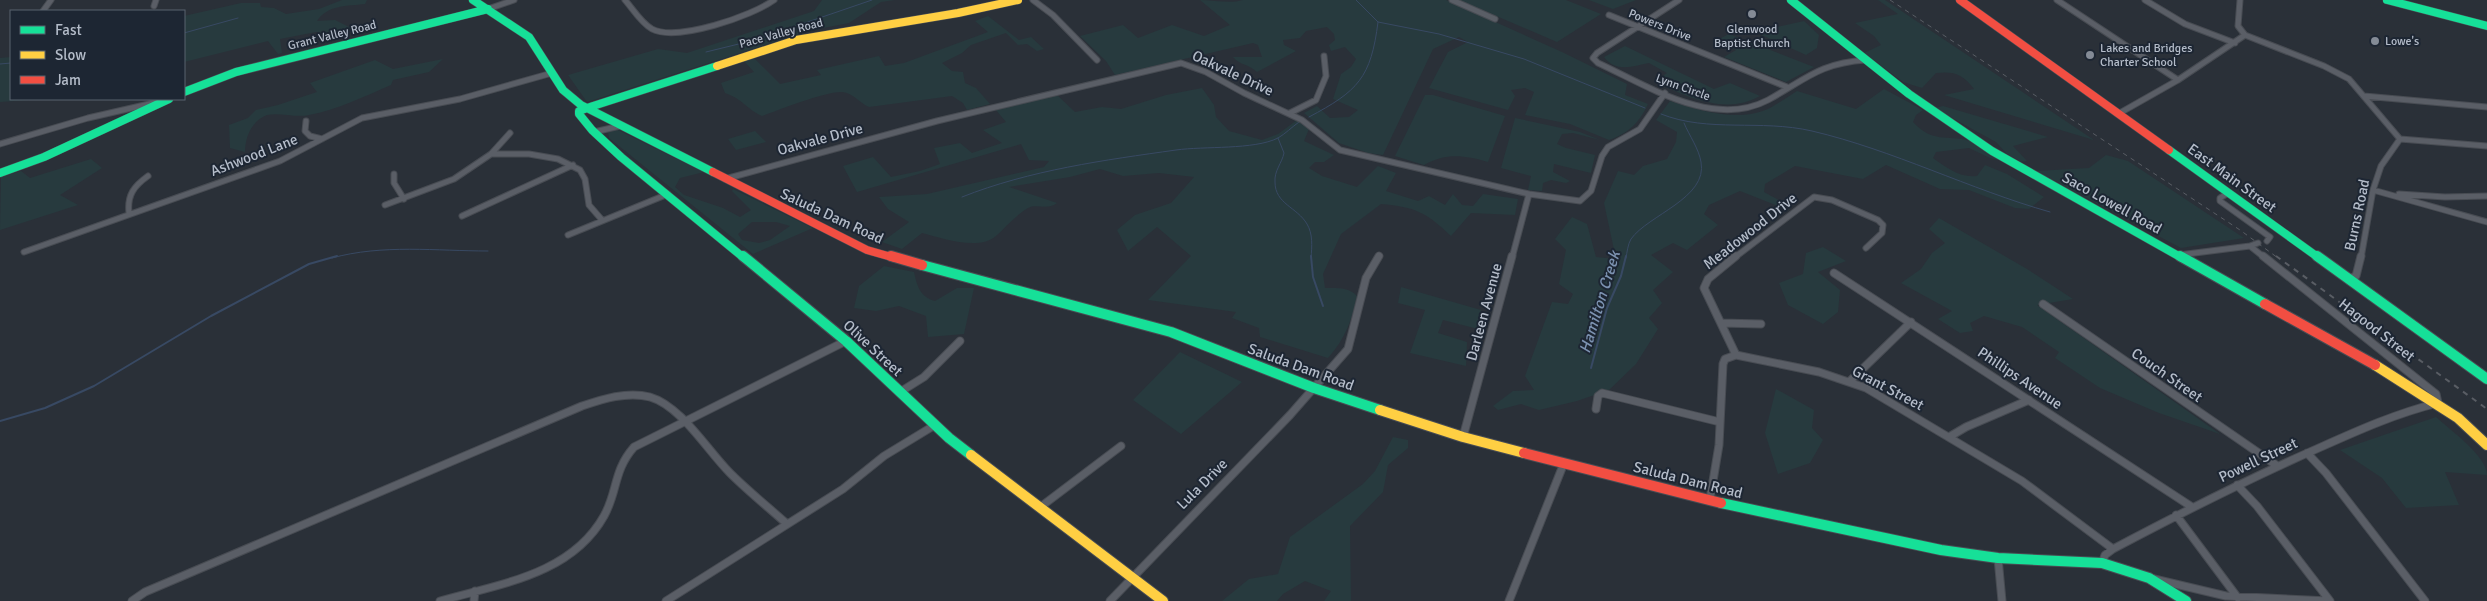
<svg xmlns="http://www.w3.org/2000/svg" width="2487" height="601" font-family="Signika,sans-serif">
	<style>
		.green { fill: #273a3e; fill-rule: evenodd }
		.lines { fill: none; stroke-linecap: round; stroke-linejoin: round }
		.stream-far1 { stroke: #384963; stroke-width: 1 }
		.stream { stroke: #384963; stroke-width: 2 }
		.street-far1-casing { stroke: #484c53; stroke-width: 7 }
		.street-casing { stroke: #484c53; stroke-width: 9 }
		.fast-far1-casing { stroke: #484c53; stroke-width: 9 }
		.fast-casing { stroke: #484c53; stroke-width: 12 }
		.slow-far1-casing { stroke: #484c53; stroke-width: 9 }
		.slow-casing { stroke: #484c53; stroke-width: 12 }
		.jam-far1-casing { stroke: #484c53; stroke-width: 9 }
		.jam-casing { stroke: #484c53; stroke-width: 12 }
		.street-far1 { stroke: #5a5e66; stroke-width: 5 }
		.street { stroke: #5a5e66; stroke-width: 7 }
		.fast-far1 { stroke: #16e098; stroke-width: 8 }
		.fast { stroke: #16e098; stroke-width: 10 }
		.slow-far1 { stroke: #ffcf43; stroke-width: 8 }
		.slow { stroke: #ffcf43; stroke-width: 10 }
		.jam-far1 { stroke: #f24e42; stroke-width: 8 }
		.jam { stroke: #f24e42; stroke-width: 10 }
		.rail-far1 { stroke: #595d64; stroke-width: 1; stroke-dasharray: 4.5 4.5; stroke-linecap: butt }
		.rail { stroke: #595d64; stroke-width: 2; stroke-dasharray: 5.5 5.5; stroke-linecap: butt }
		.poi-dot { fill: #848b96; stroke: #1d2633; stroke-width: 2 }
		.labels { text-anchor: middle; stroke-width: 4; stroke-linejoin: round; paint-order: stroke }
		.far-street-label { font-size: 12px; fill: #b4bcc9; stroke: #1d2633 }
		.far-poi-label { font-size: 12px; fill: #b4bcc9; stroke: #1d2633; text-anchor: start }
		.street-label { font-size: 15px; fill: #b4bcc9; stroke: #1d2633 }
		.water-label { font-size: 16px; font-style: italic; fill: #7c92b1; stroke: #1d2633 }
	</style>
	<rect width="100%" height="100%" fill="#2a3038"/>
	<path class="green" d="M342 0H367L365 4C348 6 327 5 317 21L335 20 351 28 325 34 316 32 280 39 282 53 278 54 268 41 184 62V16L241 3H260L261 7 274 8 286 14 319 9Z
		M822 0H895L881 2 849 23 808 31 587 102 568 75 658 49 687 53 814 11Z
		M1200 0C1214 0 1230 4 1243 0H1446L1562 52 1627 84 1625 95 1648 104C1639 123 1629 133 1609 140L1570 124 1525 115 1534 92 1525 88 1511 90 1515 96 1508 110 1429 88 1448 52 1468 42 1459 37 1433 49 1383 155 1368 153 1339 143 1304 113 1317 106 1330 118 1349 117 1358 110 1333 99 1341 74 1351 67 1356 59 1345 47 1331 51 1329 45 1335 40 1334 34 1327 27 1306 31 1300 38 1283 40 1284 45 1296 51 1257 72C1249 64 1239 65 1233 57H1262L1258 45 1253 43 1115 75 1106 61 1080 36 1123 25 1138 38 1172 25 1204 36 1230 25Z
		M1459 0H1566L1601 14 1557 42Z
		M1589 0H1636L1613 9Z
		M1878 0H1885L2094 140 1944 95 1974 89C1963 74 1954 71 1936 73L1922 88 1903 82 1864 53 1881 45 1874 36 1855 23 1898 14Z
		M988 16 1019 40 1031 37 1044 49 1037 51 1027 44 1018 45 1006 33 971 45 962 53 942 63 952 71 963 72 965 83 976 88 990 104 967 110 963 103 952 96 869 107C859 103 854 93 842 92 826 91 779 110 762 116 745 108 743 99 725 93L721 83 754 72 743 60 753 57 780 84 821 75 817 70 879 56 885 66 904 63 988 32 975 21Z
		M1804 21 1819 35 1817 48 1806 55 1755 32Z
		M1729 34 1814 67 1786 82 1724 57 1736 50 1715 41Z
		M1625 46 1714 89 1730 83 1760 96C1725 116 1687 96 1654 82L1667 73 1649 63C1633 66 1616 73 1604 57Z
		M11 57V99H43L0 102V58Z
		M443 59 429 72 393 80 391 85C365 96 337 110 309 115 296 118 279 112 267 115 251 121 245 138 245 152L230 148 229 125 248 118 256 110 278 105 317 92 310 83 375 60 393 69Z
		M1202 88 1214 105 1216 117 1229 131 1262 140 1278 134 1297 120 1309 129 1304 141 1334 155 1324 162H1315L1309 168 1322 176 1357 187 1378 166 1396 173 1386 191 1418 201 1429 196 1445 205 1453 194 1462 205 1473 206 1483 194 1518 199 1515 215 1471 213 1451 236C1426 212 1415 207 1381 204L1341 234 1323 274 1325 288C1337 288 1349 287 1357 296 1352 320 1345 339 1328 358L1260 337 1259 328 1232 318 1236 312 1148 300 1191 256 1157 227 1128 251 1117 230 1135 215 1171 203 1194 177 1159 173 1123 176 1100 169 1070 177 1009 187 1057 203C1046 211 1037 203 1028 208 1015 216 1007 226 996 236 979 251 941 238 922 233L902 249 882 242 909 222 888 209 879 197 927 194 1044 167 1049 161 1029 160 1021 144 857 192 843 166 873 157 891 177 920 171 940 164 934 148 960 143 972 153 1002 143 983 130 1006 122 996 110 1057 95 1075 112 1102 107 1121 109 1166 95Z
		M1884 89 1923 110 1916 115 1913 122C1933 144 1946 134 1970 141 1981 144 1993 155 2003 161L1990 158 1969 148 1936 152 1933 158C1947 168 1960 178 1977 176L1985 165 2007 174 2044 197 2029 209 2015 208 1969 190 1940 189 1886 165 1863 179 1795 166 1765 184 1764 192 1786 204 1783 208 1740 191 1709 205 1704 214 1718 225 1687 250 1673 243 1651 255 1673 272 1653 290 1662 303 1649 318 1658 329 1636 364 1609 390 1577 401 1539 410 1521 404 1498 410 1493 406 1513 391 1534 390 1525 376 1552 302 1568 304 1573 294 1559 284 1566 250 1555 239 1572 217 1587 224 1596 257 1616 259 1604 203 1618 171 1634 175 1643 166 1667 159 1676 142 1677 132 1656 120 1670 101C1700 111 1739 123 1770 108 1779 103 1788 97 1797 91L1856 109Z
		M1425 95H1433L1505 116 1488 162C1463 155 1446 153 1424 165L1395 156Z
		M1943 106 2048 137 2013 146 2027 161 2021 162 2007 154 1996 142 1934 108Z
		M1515 118 1580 132 1600 140 1573 133 1562 134 1557 144 1566 148 1595 155 1591 173 1554 164 1553 172 1570 181 1566 183 1551 180 1543 183 1542 191 1528 190 1531 176 1501 168Z
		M618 130 704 172 680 178 675 187 684 195 723 208 740 217 751 210 732 191 733 189 813 228 753 254 609 138 608 132ZM752 222H776L790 226 770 240 759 243 742 240 738 234Z
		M755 131 766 142 736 150 728 139Z
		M2106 155 2128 161 2244 238 2181 248 2036 171 2089 168Z
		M91 159 102 168 60 195 78 205 0 230 1 177 21 171 30 178Z
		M1939 218 2027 269 2073 299 2037 305 2220 434 2159 413 2100 388 2055 358 2059 352 2022 327 1984 316 1970 323 1973 331 1960 333 1938 319 1952 311 1901 283 1921 269 1932 253 1945 243 1929 229Z
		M1823 247 1846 261 1818 272 1840 290 1838 312 1823 324 1788 305 1779 283 1803 274 1806 253Z
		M884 266 914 272C917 286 920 297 935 301L957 288H974L964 334 928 337 926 316 899 306 876 311 854 308 859 286Z
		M1401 287 1481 310 1478 329 1443 320 1438 333 1467 342 1466 366 1410 353 1425 310 1398 303Z
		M1180 352 1242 382 1181 434 1133 400Z
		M1776 389 1814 410 1812 428 1823 440 1810 463 1778 474 1765 433Z
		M2436 417C2450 430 2487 456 2487 475L2445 472 2459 505 2406 508 2382 478 2340 450Z
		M1393 437 1408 440V448L1388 465 1383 492 1350 526 1351 601H1324L1331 591 1305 581 1283 594 1277 601H1222L1249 579 1278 574 1290 537 1363 484 1375 471Z"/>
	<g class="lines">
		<path class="stream-far1" d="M1356 0 1378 22 1439 34 1524 59 1645 108
			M184 33 238 18
			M706 52 755 40 872 0
			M0 64 11 63
			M1661 114C1709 133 1760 119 1812 131 1893 150 1969 189 2050 212
			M1309 117C1358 91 1371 78 1378 22
			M1278 138 1284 153C1282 163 1274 171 1275 182 1275 204 1297 207 1307 224 1313 234 1312 246 1311 258
			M962 197C1030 170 1105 160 1176 150 1204 146 1254 150 1278 138 1285 134 1292 127 1299 122
			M332 258C382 244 437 251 488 251
			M1626 258C1627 252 1628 244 1631 239 1648 215 1708 198 1701 162 1699 149 1689 135 1684 123"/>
		<path class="stream" d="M1311 256 1313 277 1323 306
			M1591 368 1607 308 1621 276 1626 256
			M0 421 45 408 94 386 211 316 309 264 337 256"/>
		<defs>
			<path id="street-far1" d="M625 0C633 9 641 23 652 29 677 42 752 16 774 0
				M1033 0 1053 15 1097 60
				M1452 0 1495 19
				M1679 0 1597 53 1593 58 1598 63C1648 86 1713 129 1768 100 1806 79 1820 63 1866 60
				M2057 0 2178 80
				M2145 0 2185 24 2235 43
				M2240 0 2238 26 2245 35
				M154 6 156 0
				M488 9 514 0
				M43 11 51 0
				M1609 15 1787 87
				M2245 35 2324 66 2349 79 2400 139 2381 166 2373 190 2361 258
				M2364 96 2487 107
				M1290 113 1316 100 1326 76 1324 56
				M2118 114 2178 80 2245 35
				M306 121 305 131 310 136 322 139
				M594 132 620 126
				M2400 139 2487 146
				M0 144 88 118 158 102
				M491 154 510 133
				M394 174V183L404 199
				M725 179 937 121 1181 63 1206 72 1244 93 1302 120 1340 150 1529 194 1580 201 1591 191 1602 156 1608 147 1640 129 1665 93
				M2373 190 2487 222
				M2228 193 2220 198V201L2270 237 2267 241
				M2399 194 2445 197 2487 196
				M385 205 454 179 491 154H529L558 159 580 170 585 179 589 205 602 220
				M129 213C127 195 134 186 148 176
				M462 216 573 165
				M568 235 668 194
				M2258 243 2250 246 2265 258
				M24 252 280 161 362 118 460 99 552 73
				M2179 255 2250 246
				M1378 258 1379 256
				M1512 258 1529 194
				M1734 258 1814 197 1832 200 1878 220 1883 225 1882 233 1866 248"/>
			<path id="street" d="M1834 273 2192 507
				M2349 279 2356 276 2361 256
				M2043 304 2276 465
				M1722 323 1761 324
				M1736 355 1704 288 1708 279 1736 256
				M1850 381 1911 322
				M900 392 924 377 960 341
				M1596 409 1598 396 1602 393 1720 422
				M1463 437 1512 256
				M1949 437 1966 427 2029 400
				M2307 453 2326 473 2425 601
				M2237 485 2257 506 2330 601
				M1710 499 1719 445 1723 364 1725 359 1736 355 1819 372 1866 388 2022 481 2113 549
				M1039 508 1121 446
				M2176 515 2238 598
				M1998 558 2002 601
				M2102 563 2105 555 2113 549C2181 513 2250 478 2321 447 2359 430 2397 413 2438 403L2436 394 2263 256
				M2150 578 2226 596 2329 601
				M132 601 145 592 582 406C603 399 627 391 650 397 681 406 707 450 730 473 748 491 768 507 787 524
				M440 601C499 584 571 575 604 516 618 491 613 471 634 447L846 341
				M474 601 475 591
				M666 601 843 489 884 456 935 425
				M1110 601 1290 415 1348 349 1366 278 1379 256
				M1509 601 1564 463"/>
			<path id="fast-far1" d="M473 0 529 37 563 90 581 105 713 172
				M1791 0 1909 94 1992 151 2182 258
				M2387 0 2487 26
				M717 66 593 106 579 111V114L592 130 621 157 744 258
				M184 92 236 72 488 9
				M2169 150 2319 258
				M0 173 44 157 169 99"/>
			<path id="fast" d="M743 256 846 341 949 438 971 455
				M2180 256 2265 304
				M2317 256 2487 379
				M922 265 1171 332 1314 388 1380 410
				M1721 503 1941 550 1998 558 2102 563 2149 578 2186 601"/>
			<path id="slow-far1" d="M717 66 796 40 958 13 1018 0"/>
			<path id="slow" d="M2375 365 2458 418 2487 445
				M1380 410 1463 437 1524 453
				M971 455 1163 601"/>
			<path id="jam-far1" d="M1960 0 2169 150
				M713 172 867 250 895 258"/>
			<path id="jam" d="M891 256 922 265
				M2265 304 2375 365
				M1524 453 1721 503"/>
		</defs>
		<use href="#street-far1" class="street-far1-casing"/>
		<use href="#street" class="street-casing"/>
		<use href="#fast-far1" class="fast-far1-casing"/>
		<use href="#fast" class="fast-casing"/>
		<use href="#slow-far1" class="slow-far1-casing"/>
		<use href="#slow" class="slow-casing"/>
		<use href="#jam-far1" class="jam-far1-casing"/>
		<use href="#jam" class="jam-casing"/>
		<use href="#street-far1" class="street-far1"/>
		<use href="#street" class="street"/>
		<use href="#fast-far1" class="fast-far1"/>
		<use href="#fast" class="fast"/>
		<use href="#slow-far1" class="slow-far1"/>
		<use href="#slow" class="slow"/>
		<use href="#jam-far1" class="jam-far1"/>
		<use href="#jam" class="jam"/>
		<path class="rail-far1" d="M1890 0 2240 230 2278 258"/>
		<path class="rail" d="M2276 256 2487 409"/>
	</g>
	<g class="poi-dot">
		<circle cx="1752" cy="14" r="5"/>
		<circle cx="2375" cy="41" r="5"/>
		<circle cx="2090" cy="55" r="5"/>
	</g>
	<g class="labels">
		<g class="far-street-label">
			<text transform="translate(1660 25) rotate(22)" y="4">Powers Drive</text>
			<text transform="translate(781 33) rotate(-15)" y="4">Pace Valley Road</text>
			<text transform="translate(332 35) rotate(-14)" y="4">Grant Valley Road</text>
			<text transform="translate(1683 87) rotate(20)" y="4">Lynn Circle</text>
		</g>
		<g class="far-poi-label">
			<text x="1752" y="33" text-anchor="middle">Glenwood<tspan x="1752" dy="14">Baptist Church</tspan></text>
			<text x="2385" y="45">Lowe's</text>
			<text x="2100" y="52">Lakes and Bridges<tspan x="2100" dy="14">Charter School</tspan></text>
		</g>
		<g class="street-label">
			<text transform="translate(1233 73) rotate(25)" y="5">Oakvale Drive</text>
			<text transform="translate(820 139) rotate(-15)" y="5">Oakvale Drive</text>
			<text transform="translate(254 155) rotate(-21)" y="5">Ashwood Lane</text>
			<text transform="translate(2232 178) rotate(36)" y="5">East Main Street</text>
			<text transform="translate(2112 203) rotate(29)" y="5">Saco Lowell Road</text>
			<text transform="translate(2357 215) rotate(-78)" y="5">Burns Road</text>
			<text transform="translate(832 216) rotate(25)" y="5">Saluda Dam Road</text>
			<text transform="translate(1750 231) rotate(-38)" y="5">Meadowood Drive</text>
			<text transform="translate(1484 312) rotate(-75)" y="5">Darleen Avenue</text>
			<text transform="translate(2377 330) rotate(38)" y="5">Hagood Street</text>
			<text transform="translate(873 348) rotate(43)" y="5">Olive Street</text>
			<text transform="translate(1301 367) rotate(20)" y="5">Saluda Dam Road</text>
			<text transform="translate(2167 375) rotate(35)" y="5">Couch Street</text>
			<text transform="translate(2020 378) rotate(34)" y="5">Phillips Avenue</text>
			<text transform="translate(1888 388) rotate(28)" y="5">Grant Street</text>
			<text transform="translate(2258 460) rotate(-25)" y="5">Powell Street</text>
			<text transform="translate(1688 480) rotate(14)" y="5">Saluda Dam Road</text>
			<text transform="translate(1202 484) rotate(-45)" y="5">Lula Drive</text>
		</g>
		<g class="water-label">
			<text transform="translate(1599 302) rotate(-73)" y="6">Hamilton Creek</text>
		</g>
	</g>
	<rect x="10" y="10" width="175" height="90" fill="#1d2633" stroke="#59626f"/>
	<rect x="20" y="26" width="25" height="8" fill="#16e098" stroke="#59626f"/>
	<text x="55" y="35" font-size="15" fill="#b4bcc9">Fast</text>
	<rect x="20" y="51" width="25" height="8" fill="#ffcf43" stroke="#59626f"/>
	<text x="55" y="60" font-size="15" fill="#b4bcc9">Slow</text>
	<rect x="20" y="76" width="25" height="8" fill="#f24e42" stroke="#59626f"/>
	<text x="55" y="85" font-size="15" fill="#b4bcc9">Jam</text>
</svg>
